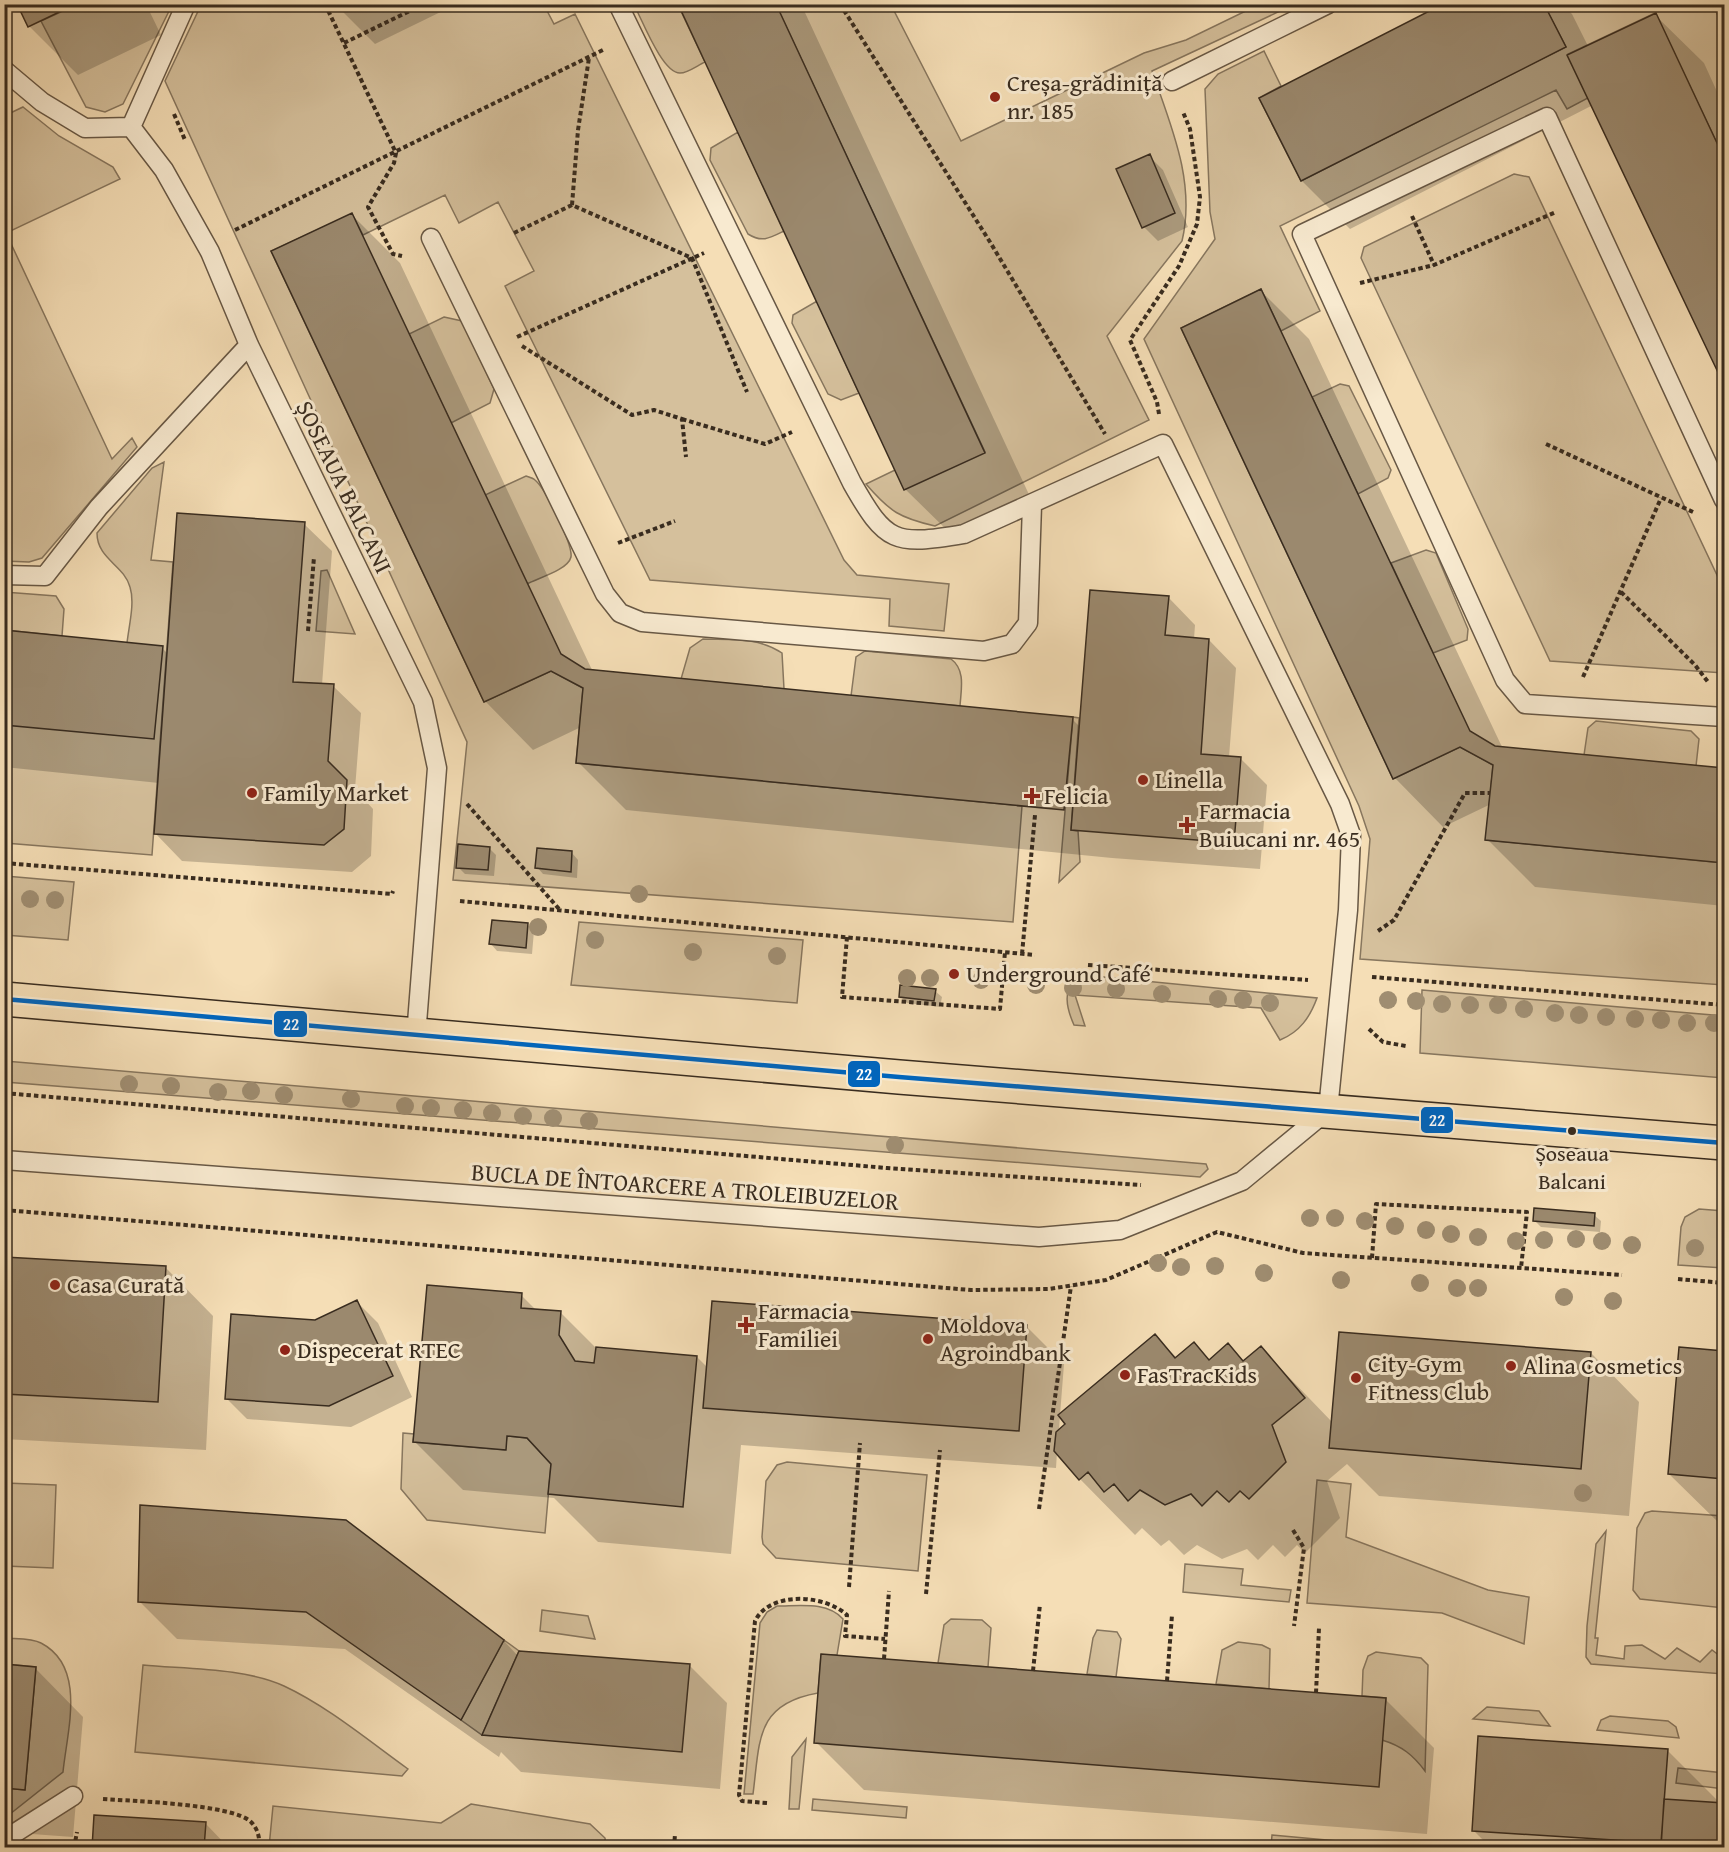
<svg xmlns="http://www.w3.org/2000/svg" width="1729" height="1852" font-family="'Gentium Book Plus',serif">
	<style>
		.green { fill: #d5c09c; stroke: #87765e; stroke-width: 1.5 }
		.shadow { fill: #0003; fill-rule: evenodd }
		.building { fill: #9b896e; stroke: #392c1f; stroke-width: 1.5 }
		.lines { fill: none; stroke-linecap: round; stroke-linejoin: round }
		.service-casing { stroke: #685845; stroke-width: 21 }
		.primary-casing { stroke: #392c1f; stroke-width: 36 }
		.path { stroke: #392c1f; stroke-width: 4; stroke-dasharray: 4.5 3; stroke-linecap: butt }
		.service { stroke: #f8ead0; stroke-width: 18 }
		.primary { stroke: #f5deb6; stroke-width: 33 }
		.bus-1-casing { stroke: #f8ead0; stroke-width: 9 }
		.bus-1 { stroke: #0065bd; stroke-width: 4.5 }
		.tree { fill: #9f8d71 }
		.poi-dot { fill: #8f2418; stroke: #f8ead0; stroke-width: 2 }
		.bus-dot { fill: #392c1f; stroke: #f8ead0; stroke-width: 2 }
		.labels { text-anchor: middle; stroke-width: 6; stroke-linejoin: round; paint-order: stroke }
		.bus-label { font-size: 22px; fill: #392c1f; stroke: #f8ead0 }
		.poi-label { font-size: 24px; fill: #392c1f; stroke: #f8ead0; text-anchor: start }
		.street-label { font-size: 24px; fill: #392c1f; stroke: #f8ead0 }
		.line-badge { stroke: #f8ead0; stroke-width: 2 }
		.badge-label { font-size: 16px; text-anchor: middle; font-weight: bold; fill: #fff }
	</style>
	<rect width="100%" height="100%" fill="#f5deb6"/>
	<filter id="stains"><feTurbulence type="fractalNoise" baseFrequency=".00333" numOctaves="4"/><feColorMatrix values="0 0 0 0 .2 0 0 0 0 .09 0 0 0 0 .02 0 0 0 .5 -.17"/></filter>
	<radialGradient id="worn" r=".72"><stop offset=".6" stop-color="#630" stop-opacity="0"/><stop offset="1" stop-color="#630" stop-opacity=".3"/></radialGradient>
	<path class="green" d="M76 5H172L123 104 105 112 86 107 41 21Z
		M201 5H544L554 24 575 14 844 560 857 575 949 584 944 631 889 626 890 599 650 580 505 286 534 271 498 202 459 223 445 195 363 235 352 214 271 251 484 702 551 671 583 688 576 763 1022 806 1013 922 453 880 467 742 165 81Z
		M634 5H678L705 62C698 65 688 73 680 73 662 73 642 19 634 5Z
		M776 5H891L961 141 1144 53 1186 40 1258 5H1293L1152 71C1171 126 1196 182 1182 241L1107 336 1149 420 935 526C900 518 890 512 866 484L895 470 985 452Z
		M1544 5H1713L1724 29V158L1655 13 1568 54 1588 98 1567 109 1556 90 1280 226 1320 311 1281 331 1261 289 1181 328 1393 779 1460 747 1493 765 1486 840 1724 863V985L1360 959 1370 839 1359 806 1144 339 1215 239 1210 212 1205 89 1218 74 1264 51 1281 86 1259 98 1301 181 1566 47Z
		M23 107 59 136 113 167 120 179 6 233 112 459 132 438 137 447 42 558 29 562 4 561V116Z
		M738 132 784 231C770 238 762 243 748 234L710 160 711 148Z
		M1514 174 1529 177 1724 590V673L1550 661 1361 258 1364 247Z
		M817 301 859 393 841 400 828 394 792 323 793 315Z
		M444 317 462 321 494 389 490 403 451 423 409 334Z
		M1340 384 1349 386 1391 470 1388 478 1358 494 1312 397Z
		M164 462 151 560 173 562 152 855 5 843 4 725 127 643C129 625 135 603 130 587 124 565 97 559 97 533L152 468Z
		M526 476C529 477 533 478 535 480 545 488 573 545 571 557 568 570 538 578 527 584L485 495Z
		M1426 550 1436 553 1468 629 1467 640 1433 653 1391 563Z
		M327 570 355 634 316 631 321 571Z
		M4 592 56 596 64 609 62 636 5 630Z
		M703 639C732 640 758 637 782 653L784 689 681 679 690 648Z
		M865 651 951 659C966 670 961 690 960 706L851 696 856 657Z
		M1073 717 1079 718 1071 830 1078 831 1080 862 1059 882Z
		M1596 721 1691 731 1699 739 1696 766 1584 755 1588 728Z
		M5 876 74 882 68 940 5 935Z
		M579 922 803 940 797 1003 571 985Z
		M1073 974 1317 998C1310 1017 1300 1032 1280 1040L1261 1008 1075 995 1085 1026 1074 1025C1065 1005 1065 994 1073 974Z
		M1422 990 1724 1016V1078L1420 1053Z
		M5 1061 1206 1164 1208 1169 1200 1177 5 1082Z
		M1699 1209 1724 1211V1268L1678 1265 1681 1227 1685 1217Z
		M403 1433 414 1434 413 1442 505 1450 507 1436 527 1438 551 1464 545 1533 427 1520 401 1489Z
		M787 1462 927 1475 918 1571 776 1558 763 1544 762 1537 766 1481 777 1465Z
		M1317 1480 1351 1484 1346 1537 1488 1590 1529 1597 1524 1644 1442 1613 1307 1603Z
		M5 1483 56 1485 53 1568 5 1566Z
		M1652 1511 1724 1516V1608L1640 1599 1633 1590 1637 1528 1645 1513Z
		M1606 1531 1595 1638H1598L1596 1655 1624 1659 1625 1646 1642 1645 1665 1659 1677 1648 1700 1662 1712 1650 1724 1659V1674L1591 1664 1586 1657 1587 1626 1596 1544Z
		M1185 1564 1243 1569 1241 1585 1291 1590 1289 1602 1183 1592Z
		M777 1606C799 1606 827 1601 843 1619L837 1655H821L818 1693C755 1704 760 1741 753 1794H744L760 1623 767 1612Z
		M542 1610 588 1616 595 1639 540 1631Z
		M951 1619 982 1620 991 1628 988 1667 938 1663 944 1625Z
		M1097 1630 1117 1632 1121 1639 1116 1677 1087 1674 1093 1638Z
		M5 1638C15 1639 32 1638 41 1643 87 1667 67 1731 63 1772L5 1818V1788L25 1790 36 1667 5 1664Z
		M504 1640 519 1651 482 1735 461 1720Z
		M1238 1642 1262 1645 1270 1649 1269 1689 1216 1684 1222 1650Z
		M1376 1652 1421 1658 1428 1665 1425 1771C1413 1755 1402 1746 1382 1740L1386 1698 1362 1696 1363 1670 1368 1656Z
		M143 1665C185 1669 246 1668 284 1686 327 1706 369 1741 408 1769L402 1776 135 1752Z
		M1487 1707 1539 1711 1550 1726 1473 1719Z
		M1610 1716 1668 1721 1676 1727 1679 1738 1597 1730 1601 1720Z
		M806 1739 799 1809H789L792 1757Z
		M1678 1768 1724 1773V1789L1676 1783Z
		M813 1799 907 1807 906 1818 812 1810Z
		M471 1804 590 1824 605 1838 606 1847H269L273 1806 441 1823Z
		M1272 1835 1370 1844V1848L1275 1847H1271Z"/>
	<path class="shadow" d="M19 4H146L161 35 78 75 29 26Z
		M335 4H457L375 44Z
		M680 4H801L1032 501 954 537 905 489Z
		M958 4H969L966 9Z
		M1446 4H1562L1572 14 1588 46 1655 15 1704 63 1724 107V382L1593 105 1350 229 1302 181 1261 99Z
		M1149 156 1163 170 1188 227 1158 241 1144 227Z
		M352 215 400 263 593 672 1072 719 1080 727 1168 597 1195 625 1194 639 1209 640 1236 668 1229 757 1240 758 1267 785 1260 869 1112 858 626 810 578 762 581 727 533 750 485 701Z
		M1261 291 1309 339 1503 749 1724 770V906L1535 887 1487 839 1491 804 1443 827 1395 778Z
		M304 524 332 551 322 685 333 686 361 713 355 789 373 809 371 856 352 872 182 861 155 833 159 783 4 767V632L162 648 168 654Z
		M489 848 496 855 494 876 465 874 458 867Z
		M572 853 578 860 577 878 543 874 537 867Z
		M527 924 534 931 532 954 497 951 491 944Z
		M935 991 942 997 940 1007 907 1003 901 997Z
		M1594 1215 1601 1221 1600 1232 1541 1227 1535 1221Z
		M4 1259 165 1267 213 1316 206 1450 4 1439Z
		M521 1295 537 1311 560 1312 596 1348 697 1357 708 1368 1026 1326 1064 1364 1060 1415 1155 1336 1177 1358 1194 1344 1210 1361 1228 1345 1245 1362 1261 1348 1333 1423 1591 1353 1639 1402 1629 1516 1379 1496 1347 1464 1327 1481 1340 1518 1305 1553 1297 1545 1285 1557 1273 1545 1258 1560 1247 1549 1222 1559 1197 1545 1184 1555 1169 1540 1161 1546 1142 1528 1135 1535 1080 1479 1057 1452 1056 1468 741 1445 731 1554 598 1542 554 1498 463 1490 414 1441ZM1060 1415 1067 1424 1059 1431Z
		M357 1302 378 1323 412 1397 351 1427 247 1419 226 1398 315 1322Z
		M1680 1348 1724 1352V1523L1718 1522 1669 1474Z
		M345 1521 504 1641 518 1656 689 1665 727 1703 720 1789 521 1772 501 1752 499 1757 345 1649 177 1639 139 1601Z
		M4 1666 35 1668 83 1717 73 1837 4 1832Z
		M1385 1699 1434 1748 1427 1834 864 1790 816 1742Z
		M1668 1751 1721 1804H1724V1848H1491L1473 1830Z
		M206 1824 229 1848H94Z"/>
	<path class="building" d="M17 4H76L28 27Z
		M678 4H776L985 453 904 490Z
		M1443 4H1544L1566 47 1301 181 1259 98Z
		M1656 13 1724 158V385L1567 55Z
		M1150 154 1175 213 1142 228 1116 169Z
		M352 213 561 654 585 669 1073 717 1064 810 576 763 583 688 551 671 484 702 271 251Z
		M1261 289 1470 731 1495 746 1724 768V863L1485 840 1493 765 1460 747 1393 779 1181 328Z
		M177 513 305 522 293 682 334 684 328 761 347 780 344 829 324 845 154 834Z
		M1090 590 1169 596 1165 635 1209 639 1201 754 1241 757 1234 843 1071 830Z
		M4 630 163 646 154 739 4 725Z
		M458 844 490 847 488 870 456 868Z
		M537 848 572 851 571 872 535 868Z
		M492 920 528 923 526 948 489 944Z
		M900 985 936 989 934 1001 899 997Z
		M1534 1208 1595 1213 1594 1226 1533 1221Z
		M4 1257 166 1266 158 1402 4 1394Z
		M427 1285 522 1293 521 1308 561 1311 559 1335 575 1361 594 1363 596 1347 697 1356 683 1507 548 1494 551 1464 527 1438 507 1436 506 1450 413 1442Z
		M357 1300 393 1376 329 1406 225 1399 231 1314 315 1320Z
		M712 1301 1027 1325 1019 1431 703 1408Z
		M1339 1332 1591 1352 1581 1469 1329 1448Z
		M1155 1334 1175 1358 1194 1342 1209 1360 1228 1343 1243 1361 1261 1346 1305 1398 1272 1425 1286 1462 1249 1499 1240 1491 1229 1502 1217 1491 1202 1506 1191 1494 1165 1505 1140 1490 1128 1501 1114 1484 1104 1492 1088 1472 1079 1480 1054 1451 1056 1432 1065 1424 1058 1415Z
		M1679 1347 1724 1351V1479L1668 1474Z
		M140 1505 346 1520 504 1640 461 1720 306 1612 138 1602Z
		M519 1651 690 1664 682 1752 482 1735Z
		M821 1654 1386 1698 1379 1787 814 1743Z
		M4 1664 36 1667 25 1790 4 1788Z
		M1478 1736 1668 1749 1661 1843 1472 1831Z
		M1664 1799 1724 1803V1848H1661Z
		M94 1815 206 1822 204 1848H92Z"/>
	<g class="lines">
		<defs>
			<path id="service" d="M4 70 42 102 85 128 131 127 164 170 210 252 249 345 423 702 437 768 416 1036
				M1172 81 1328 4
				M131 127 186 4
				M431 238 605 594 620 613 642 622 984 651 1012 644 1028 623 1032 505
				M1724 500 1547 117 1302 234 1505 680 1525 704 1724 717
				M4 575 45 576 99 507 249 345
				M4 1160 1039 1237 1120 1230 1242 1181 1328 1110 1348 910 1351 835 1340 804 1163 444 964 534C894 546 886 543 852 483L618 4
				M4 1840 73 1796"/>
			<path id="primary" d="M4 999 899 1077 1724 1143"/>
		</defs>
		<use href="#service" class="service-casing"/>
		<use href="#primary" class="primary-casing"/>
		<path class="path" d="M325 4 396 153 394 163 368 207 393 254 402 256
			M840 4 990 242 1105 434
			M344 43 424 4
			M174 114 185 140
			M572 205 578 130 589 58
			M1412 216 1434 265
			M235 230 603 50
			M514 233 572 205 692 258 747 392
			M1360 283 1434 265 1556 212
			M517 337 704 253
			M522 346 632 415 654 410 682 419 686 457
			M1159 414 1157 402 1130 340 1179 266 1197 224 1200 197 1190 129 1183 112
			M682 419 765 444 792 432
			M1546 444 1693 512
			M618 543 675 521
			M1621 592 1695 665 1708 682
			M308 631 314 557
			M1583 677 1661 498
			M467 804 559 909
			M4 863 392 894 393 891
			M460 901 1035 955
			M1378 931 1394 920 1465 793H1490
			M847 937 842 997 1000 1009 1005 952
			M1022 954 1035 815
			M1088 965 1308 980
			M1372 977 1724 1005
			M1369 1029 1383 1042 1406 1046
			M4 1093 887 1168 1141 1185
			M4 1210 971 1290 1049 1289 1106 1280 1217 1232 1303 1253 1622 1275
			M1372 1258 1376 1204 1527 1212 1521 1268
			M1678 1279 1724 1283
			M1039 1509 1071 1286
			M1293 1530 1304 1548 1294 1626
			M849 1587 860 1443
			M926 1594 940 1450
			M884 1659 889 1591
			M1033 1671 1040 1604
			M1167 1681 1172 1615
			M1316 1693 1319 1628
			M103 1799C131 1801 233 1804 251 1822 258 1829 260 1838 259 1848
			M767 1803 742 1801 739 1795 755 1621C770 1591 824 1594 847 1615L845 1636 885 1639
			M74 1848 77 1832
			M674 1848 675 1834"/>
		<use href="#service" class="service"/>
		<use href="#primary" class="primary"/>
		<defs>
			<path id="bus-1" d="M4 999 899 1077 1724 1143"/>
		</defs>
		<use href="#bus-1" class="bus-1-casing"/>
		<use href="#bus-1" class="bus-1"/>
	</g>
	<g class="tree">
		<circle cx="639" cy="894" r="9"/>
		<circle cx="30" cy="899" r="9"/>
		<circle cx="55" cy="900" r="9"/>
		<circle cx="538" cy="927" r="9"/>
		<circle cx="595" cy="940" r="9"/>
		<circle cx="693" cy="952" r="9"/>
		<circle cx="777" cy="956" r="9"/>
		<circle cx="907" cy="978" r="9"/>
		<circle cx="930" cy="978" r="9"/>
		<circle cx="981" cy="980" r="9"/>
		<circle cx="1036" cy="985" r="9"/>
		<circle cx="1073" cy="988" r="9"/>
		<circle cx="1116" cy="989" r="9"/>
		<circle cx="1162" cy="994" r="9"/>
		<circle cx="1218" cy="999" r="9"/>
		<circle cx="1243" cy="1000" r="9"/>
		<circle cx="1388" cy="1000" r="9"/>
		<circle cx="1416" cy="1001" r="9"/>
		<circle cx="1270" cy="1003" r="9"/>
		<circle cx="1442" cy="1004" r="9"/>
		<circle cx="1470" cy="1005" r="9"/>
		<circle cx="1498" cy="1005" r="9"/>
		<circle cx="1524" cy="1009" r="9"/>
		<circle cx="1555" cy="1013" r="9"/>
		<circle cx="1579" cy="1015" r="9"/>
		<circle cx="1606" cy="1017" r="9"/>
		<circle cx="1635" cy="1019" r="9"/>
		<circle cx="1661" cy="1020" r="9"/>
		<circle cx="1687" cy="1023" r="9"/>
		<circle cx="1714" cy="1023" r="9"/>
		<circle cx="129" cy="1084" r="9"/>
		<circle cx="171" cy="1086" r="9"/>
		<circle cx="251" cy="1091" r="9"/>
		<circle cx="218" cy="1092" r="9"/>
		<circle cx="284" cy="1095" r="9"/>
		<circle cx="351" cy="1099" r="9"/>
		<circle cx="405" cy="1106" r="9"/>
		<circle cx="431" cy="1108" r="9"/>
		<circle cx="463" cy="1110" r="9"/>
		<circle cx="492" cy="1113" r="9"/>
		<circle cx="523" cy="1116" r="9"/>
		<circle cx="553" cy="1118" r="9"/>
		<circle cx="589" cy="1121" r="9"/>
		<circle cx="895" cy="1145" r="9"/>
		<circle cx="1310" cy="1218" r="9"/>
		<circle cx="1335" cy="1218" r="9"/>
		<circle cx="1365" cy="1221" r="9"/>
		<circle cx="1395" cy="1226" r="9"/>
		<circle cx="1426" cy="1230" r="9"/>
		<circle cx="1451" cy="1234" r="9"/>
		<circle cx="1478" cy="1237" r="9"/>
		<circle cx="1576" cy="1239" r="9"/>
		<circle cx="1544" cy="1240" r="9"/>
		<circle cx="1516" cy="1241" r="9"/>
		<circle cx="1602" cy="1241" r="9"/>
		<circle cx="1632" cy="1245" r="9"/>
		<circle cx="1695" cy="1248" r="9"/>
		<circle cx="1158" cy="1263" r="9"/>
		<circle cx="1215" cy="1266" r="9"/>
		<circle cx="1181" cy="1267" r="9"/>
		<circle cx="1264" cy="1273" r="9"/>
		<circle cx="1341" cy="1280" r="9"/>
		<circle cx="1420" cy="1283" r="9"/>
		<circle cx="1457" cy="1288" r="9"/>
		<circle cx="1478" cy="1288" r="9"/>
		<circle cx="1564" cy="1297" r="9"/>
		<circle cx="1613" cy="1301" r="9"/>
		<circle cx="1583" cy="1493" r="9"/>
	</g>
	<g class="poi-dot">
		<circle cx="995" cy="97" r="6"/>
		<circle cx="1143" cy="780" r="6"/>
		<circle cx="252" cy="793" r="6"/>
		<path d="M1029 787h6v6h6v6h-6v6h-6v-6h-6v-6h6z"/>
		<path d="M1184 816h6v6h6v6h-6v6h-6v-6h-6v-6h6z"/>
		<circle cx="954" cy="974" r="6"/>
		<circle cx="55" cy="1285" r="6"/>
		<path d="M743 1316h6v6h6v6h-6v6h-6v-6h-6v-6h6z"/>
		<circle cx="928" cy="1339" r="6"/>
		<circle cx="285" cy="1350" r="6"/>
		<circle cx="1511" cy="1366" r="6"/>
		<circle cx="1125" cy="1375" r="6"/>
		<circle cx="1356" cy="1378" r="6"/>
	</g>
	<circle class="bus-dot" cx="1572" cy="1131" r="5"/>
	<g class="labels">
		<g class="bus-label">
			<text x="1572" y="1161">Șoseaua<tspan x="1572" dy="28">Balcani</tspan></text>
		</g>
		<g class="poi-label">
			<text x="1007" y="91">Creșa-grădiniță<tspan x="1007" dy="28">nr. 185</tspan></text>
			<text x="1155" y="788">Linella</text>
			<text x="264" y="801">Family Market</text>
			<text x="1044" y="804">Felicia</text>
			<text x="1199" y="819">Farmacia<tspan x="1199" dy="28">Buiucani nr. 465</tspan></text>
			<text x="966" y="982">Underground Café</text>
			<text x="67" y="1293">Casa Curată</text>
			<text x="758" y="1319">Farmacia<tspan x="758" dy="28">Familiei</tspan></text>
			<text x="940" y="1333">Moldova<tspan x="940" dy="28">Agroindbank</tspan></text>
			<text x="297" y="1358">Dispecerat RTEC</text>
			<text x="1368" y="1372">City-Gym<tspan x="1368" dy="28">Fitness Club</tspan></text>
			<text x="1523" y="1374">Alina Cosmetics</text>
			<text x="1137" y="1383">FasTracKids</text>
		</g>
		<g class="street-label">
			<text transform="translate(344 487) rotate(64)" y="8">ȘOSEAUA BALCANI</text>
			<text transform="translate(685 1187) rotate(4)" y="8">BUCLA DE ÎNTOARCERE A TROLEIBUZELOR</text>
		</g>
	</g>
	<g class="line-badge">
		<rect x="273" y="1010" width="35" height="28" rx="6" fill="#0065bd"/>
		<rect x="847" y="1060" width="34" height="28" rx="6" fill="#0065bd"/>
		<rect x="1420" y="1106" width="34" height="28" rx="6" fill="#0065bd"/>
	</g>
	<g class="badge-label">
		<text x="291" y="1030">22</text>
		<text x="864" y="1080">22</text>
		<text x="1437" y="1126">22</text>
	</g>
	<rect width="1729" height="1852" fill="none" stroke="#f5deb6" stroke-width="24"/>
	<rect x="6" y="6" width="1717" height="1840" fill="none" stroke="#392c1f" stroke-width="3"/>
	<rect x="12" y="12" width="1705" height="1828" fill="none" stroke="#392c1f" stroke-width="1.5"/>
	<rect width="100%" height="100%" filter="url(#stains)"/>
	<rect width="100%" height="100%" fill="url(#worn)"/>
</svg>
